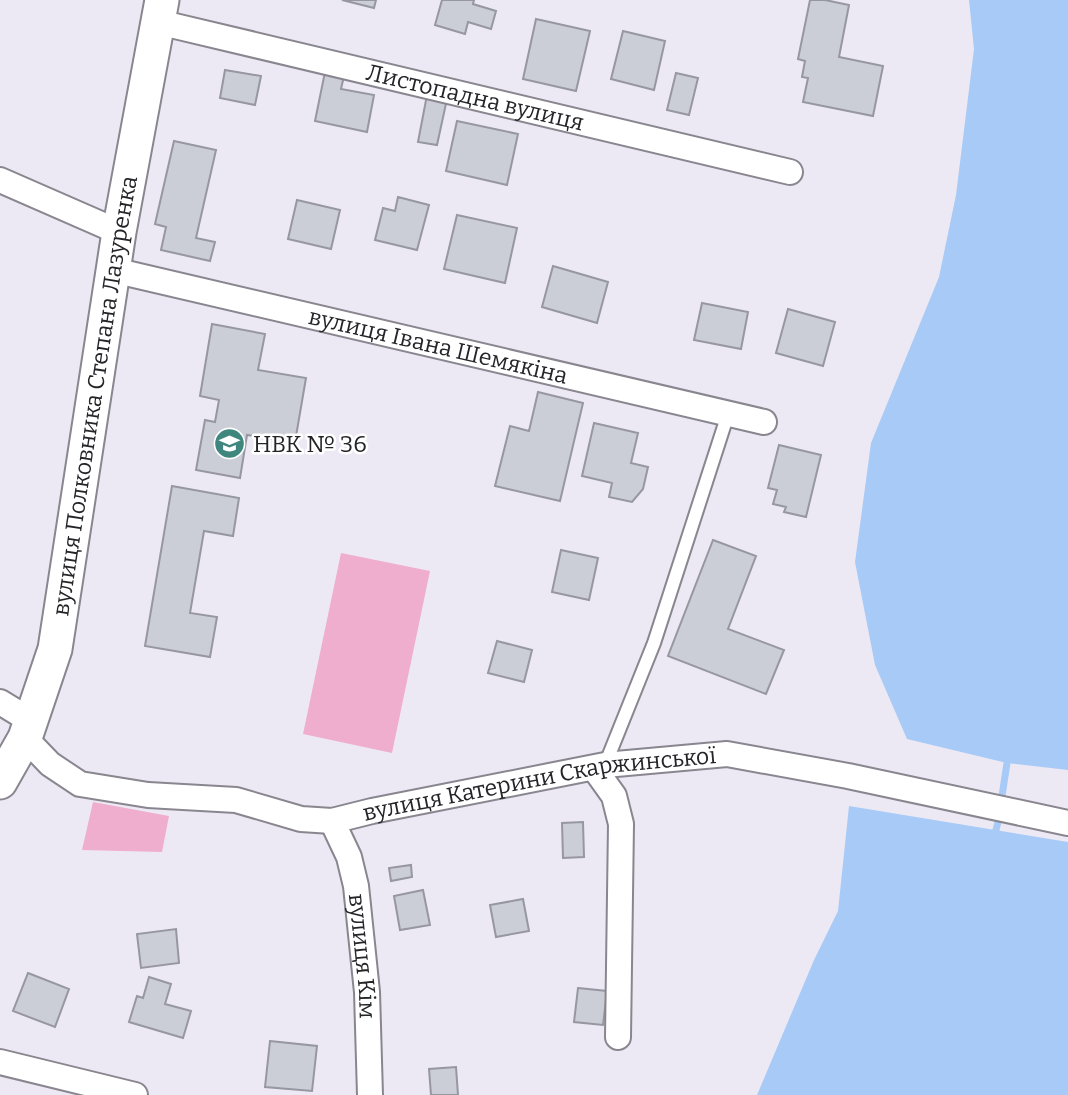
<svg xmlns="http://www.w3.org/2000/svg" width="1068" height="1095" font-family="Bitter,serif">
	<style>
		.green { fill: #efaece }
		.water { fill: #a8caf6 }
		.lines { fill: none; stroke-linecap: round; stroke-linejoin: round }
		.stream { stroke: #a8caf6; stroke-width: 7 }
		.building { fill: #cbcdd7; stroke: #9697a1; stroke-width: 2 }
		.lane-casing { stroke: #89868f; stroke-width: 16 }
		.street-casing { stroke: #89868f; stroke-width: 28 }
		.secondary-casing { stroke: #89868f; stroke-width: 37 }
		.lane { stroke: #fff; stroke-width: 12 }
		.street { stroke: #fff; stroke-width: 24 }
		.secondary { stroke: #fff; stroke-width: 33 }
		.labels { text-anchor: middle; stroke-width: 5; stroke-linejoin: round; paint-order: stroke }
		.street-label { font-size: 23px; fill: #252428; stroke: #fff }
		.poi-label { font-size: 23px; fill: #252428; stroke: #fff; text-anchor: start }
	</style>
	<rect width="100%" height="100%" fill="#ede9f4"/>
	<path class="green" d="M341 553 430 571 392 753 303 734Z
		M93 802 169 816 162 852 82 850Z"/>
	<path class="water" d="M969 0H1068V770L1007 763 907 739 875 665 855 562 871 443 939 277 956 195 974 49Z
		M849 806 1068 842V1095H757L814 960 838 911Z"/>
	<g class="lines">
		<path class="stream" d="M1002 796 1007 763
			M996 830 998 822"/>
	</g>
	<path class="building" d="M342 0H376L374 8Z
		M442 0H474L473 4 496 11 491 29 468 22 465 34 435 25Z
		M810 0H825L849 5 839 57 883 66 873 116 803 102 808 78 802 77 805 61 798 59Z
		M536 19 590 31 576 91 523 79Z
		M623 31 665 41 654 90 611 79Z
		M225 70 261 76 255 105 220 98Z
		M325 72 344 76 341 89 374 95 367 132 315 121Z
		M676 73 698 78 689 115 667 110Z
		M427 95 447 99 437 145 418 142Z
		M457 121 518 134 507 185 446 171Z
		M174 141 216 150 196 238 215 242 210 261 161 250 166 227 155 224Z
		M398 197 429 205 417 250 375 240 383 208 395 211Z
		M297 200 340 210 331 249 288 239Z
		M457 215 517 228 505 283 444 269Z
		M553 266 608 282 597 323 542 307Z
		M702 303 748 312 741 349 694 340Z
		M788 309 835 322 823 366 776 353Z
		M212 324 265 334 258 370 306 378 295 442 247 435 240 478 196 470 205 420 215 422 219 400 200 396Z
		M538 392 583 403 560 501 495 486 510 426 529 431Z
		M594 423 638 433 631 463 648 467 643 489 632 502 609 497 612 483 582 476Z
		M779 445 821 455 806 517 784 512 786 507 773 504 777 490 768 488Z
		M172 486 239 498 233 536 204 531 190 613 217 617 210 657 145 646Z
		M713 540 756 556 728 629 784 650 766 694 668 656Z
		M561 550 598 558 589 600 552 592Z
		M497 641 532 650 524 682 488 673Z
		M583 822 584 857 563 858 562 823Z
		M411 865 412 877 391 881 389 868Z
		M423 890 430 925 400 930 394 896Z
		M523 899 529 931 496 937 490 905Z
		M176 929 179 963 141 968 137 934Z
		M28 973 69 989 55 1027 13 1011Z
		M149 977 171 984 165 1004 191 1011 183 1038 129 1022 137 996 143 998Z
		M578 988 607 991 603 1025 574 1022Z
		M270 1041 317 1046 312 1091 265 1087Z
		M456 1067 458 1095H431L429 1069Z"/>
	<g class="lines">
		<defs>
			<path id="lane" d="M605 765 654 643 728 414"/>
			<g id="street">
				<path id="s1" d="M158 22 790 172"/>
				<path d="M0 180 119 232"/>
				<path id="s2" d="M113 270 764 422"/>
				<path d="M0 702 31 721"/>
				<path id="s3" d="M25 738 50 764 80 784 148 795 236 800 301 819 332 821 372 811 605 765 727 754 848 776 1068 823"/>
				<path d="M594 768 614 796 621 824 618 1037"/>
				<path id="s4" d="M332 821 349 857 356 886 367 992 370 1095"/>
				<path d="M0 1062 135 1095"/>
			</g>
			<g id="secondary">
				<path id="s5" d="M0 782 25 738 55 649 119 232 162 0"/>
			</g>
		</defs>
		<use href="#lane" class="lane-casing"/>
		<use href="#street" class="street-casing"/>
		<use href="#secondary" class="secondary-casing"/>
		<use href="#lane" class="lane"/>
		<use href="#street" class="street"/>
		<use href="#secondary" class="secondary"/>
	</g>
	<defs>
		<symbol id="school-disc" viewBox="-11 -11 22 22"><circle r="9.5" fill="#3f867e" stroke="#fff"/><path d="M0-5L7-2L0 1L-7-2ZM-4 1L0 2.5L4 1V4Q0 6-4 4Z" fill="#fff"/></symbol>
	</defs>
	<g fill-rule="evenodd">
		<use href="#school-disc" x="212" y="426" width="35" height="35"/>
	</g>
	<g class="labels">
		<g class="street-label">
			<text dy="8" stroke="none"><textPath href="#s1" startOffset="326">Листопадна вулиця</textPath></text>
			<text dy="8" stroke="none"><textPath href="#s2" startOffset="334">вулиця Івана Шемякіна</textPath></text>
			<text dy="8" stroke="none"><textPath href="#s5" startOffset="401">вулиця Полковника Степана Лазуренка</textPath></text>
			<text dy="8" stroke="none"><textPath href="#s3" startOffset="539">вулиця Катерини Скаржинської</textPath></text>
			<text dy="8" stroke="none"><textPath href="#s4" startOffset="140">вулиця Кім</textPath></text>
		</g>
		<g class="poi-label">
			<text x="253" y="452">НВК № 36</text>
		</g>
	</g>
</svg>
